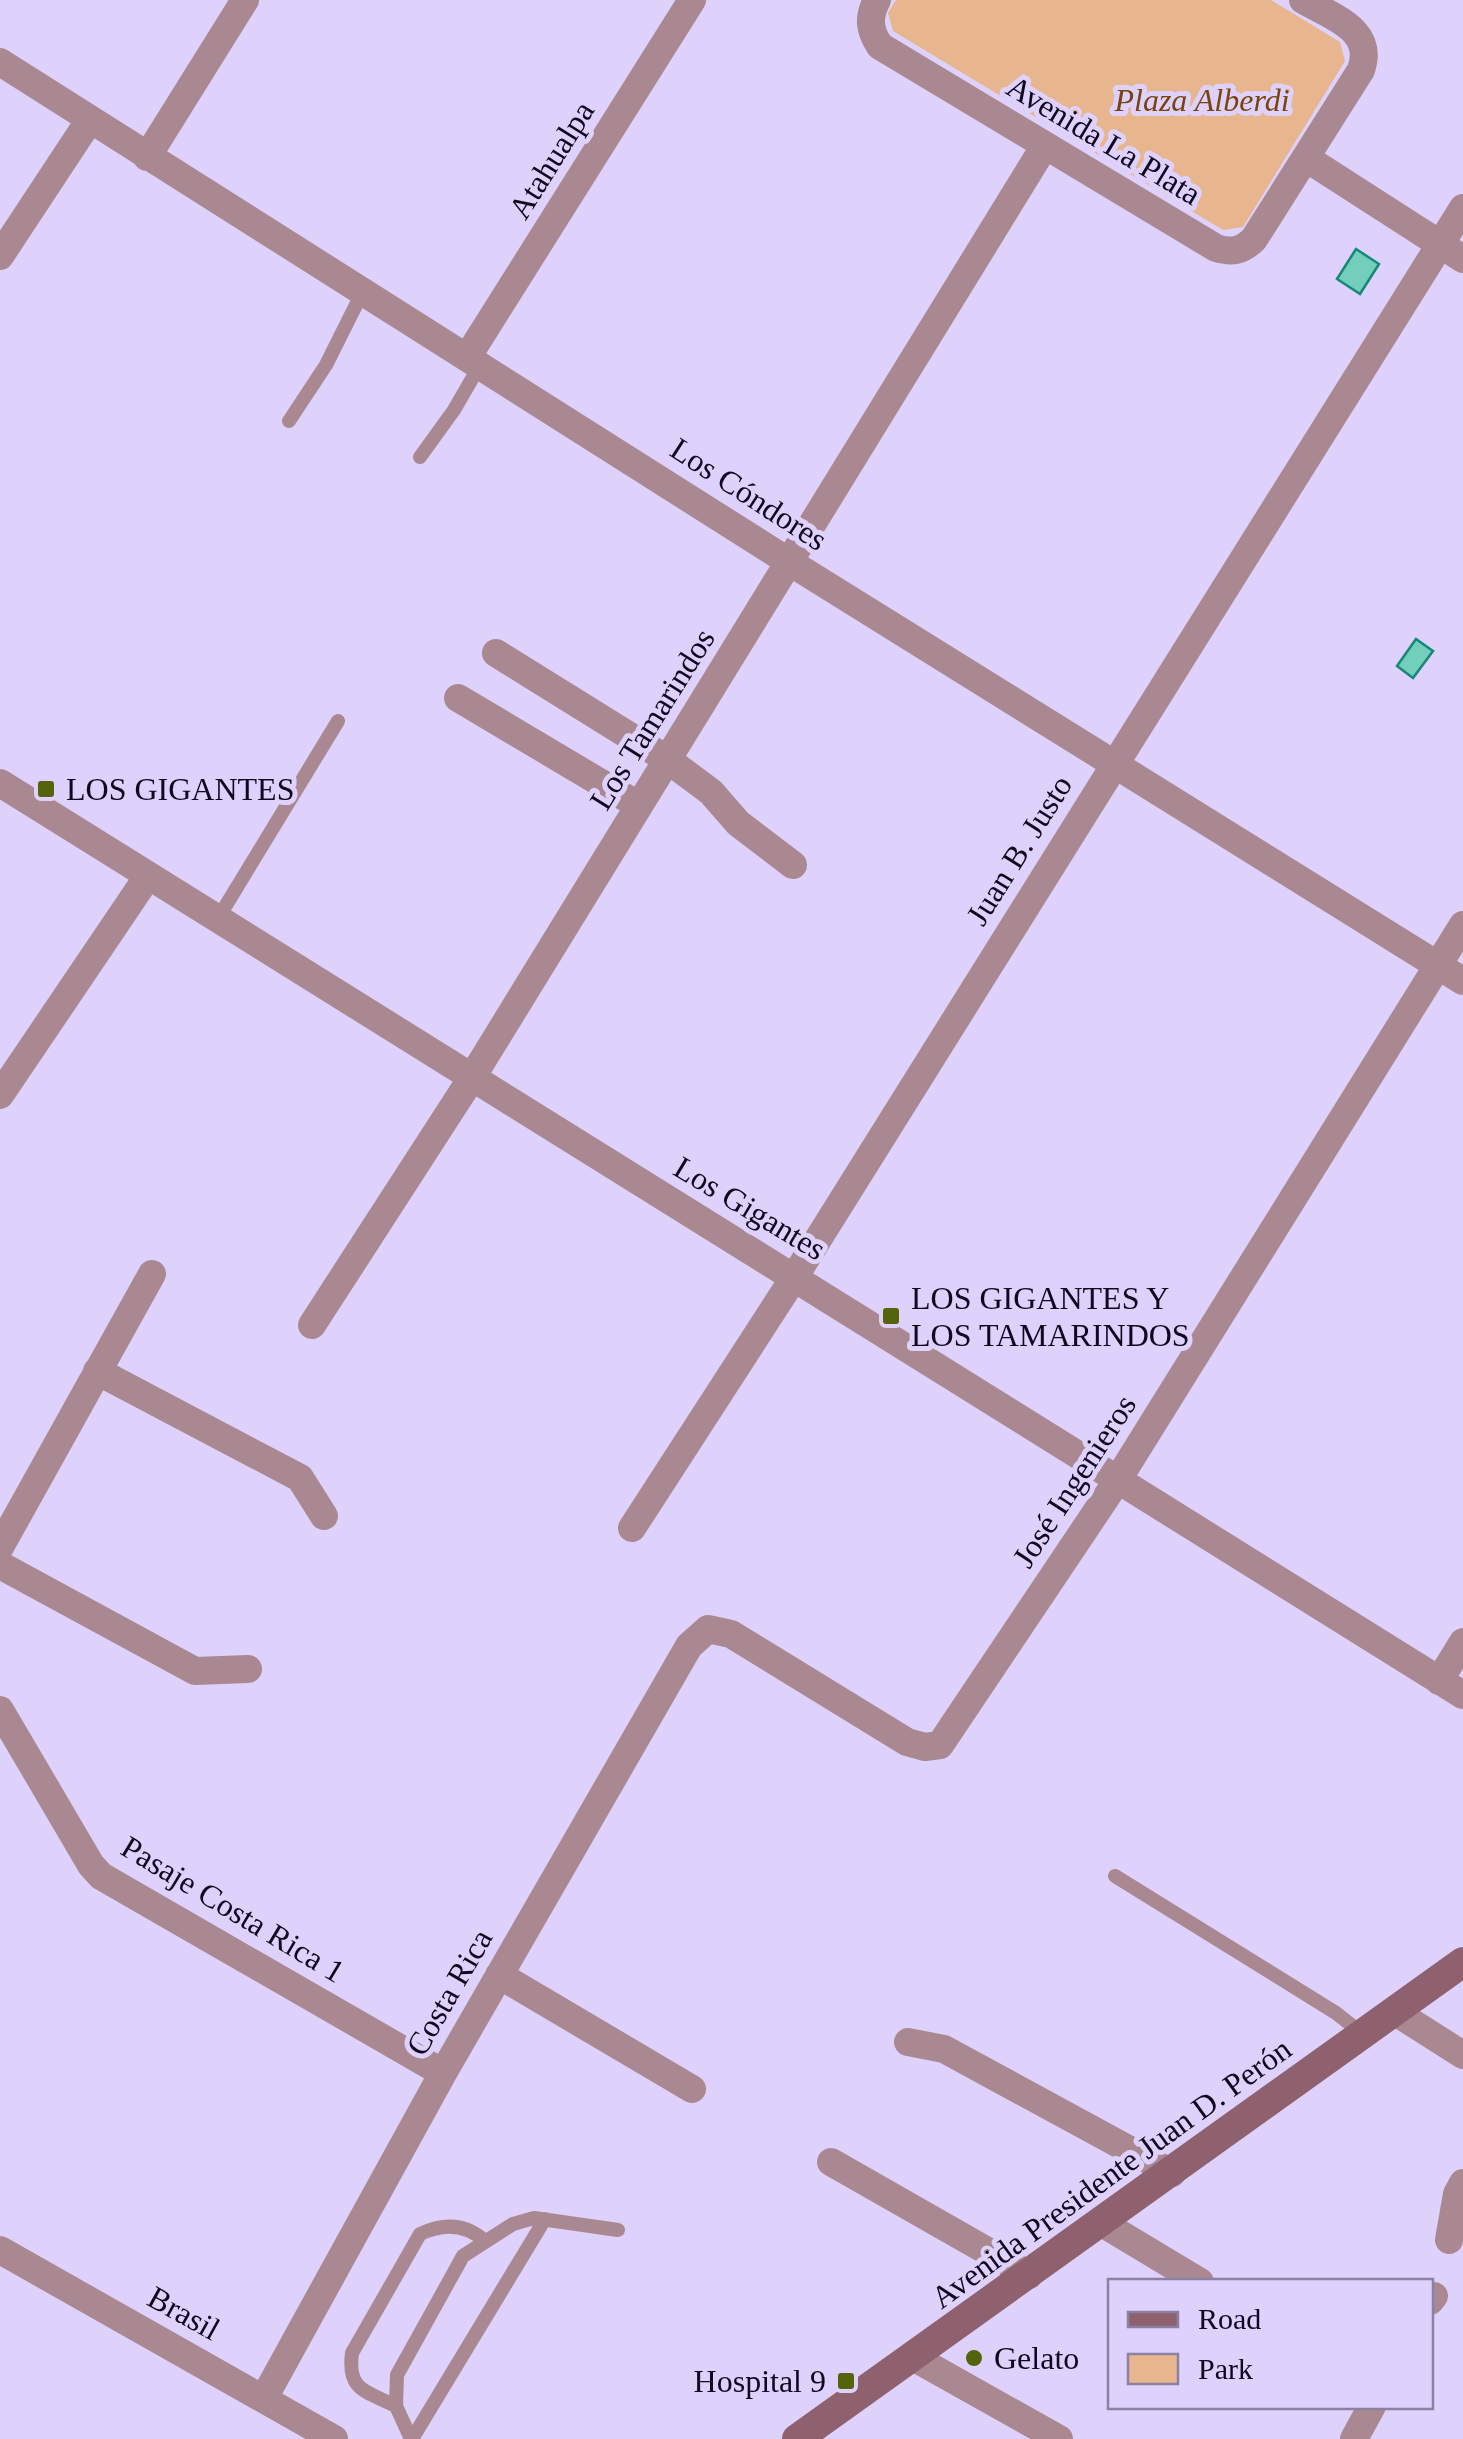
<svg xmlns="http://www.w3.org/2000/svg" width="1463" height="2439" font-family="Georgia,serif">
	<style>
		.green { fill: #e8b68e }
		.building { fill: #73cebc; stroke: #168877; stroke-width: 2.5 }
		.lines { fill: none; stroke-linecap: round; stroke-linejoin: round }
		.lane { stroke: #a98891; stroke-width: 14 }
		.street { stroke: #a98891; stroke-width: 28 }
		.secondary { stroke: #8f616f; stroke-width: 30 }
		.poi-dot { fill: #55640a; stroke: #ded1fb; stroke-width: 4 }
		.labels { text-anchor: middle; stroke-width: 10; stroke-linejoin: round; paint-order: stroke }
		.park-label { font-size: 32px; font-style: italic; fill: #7a440e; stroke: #ded1fb }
		.street-label { font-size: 32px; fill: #11071f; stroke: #ded1fb }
		.poi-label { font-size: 32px; fill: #11071f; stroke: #ded1fb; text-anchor: start }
	</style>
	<rect width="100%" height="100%" fill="#ded1fb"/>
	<path class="green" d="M896 0H1271L1340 42 1345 61 1243 227 1223 230 893 31 888 13Z"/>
	<path class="building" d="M1356 249 1379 264 1360 294 1337 279Z
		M1416 639 1433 651 1413 678 1397 666Z"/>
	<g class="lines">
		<path class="lane" d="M289 421 326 365 363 291
			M420 457 454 410 480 365
			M217 920 338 721
			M1115 1876 1336 2013 1364 2035
			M396 2406C366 2391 347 2391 352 2353L420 2234C443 2223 465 2223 485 2241
			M411 2439 396 2406 397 2375 463 2256 513 2224 534 2218 618 2230
			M412 2439 545 2219"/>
		<path class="street" d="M877 0C868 17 869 30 880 46L1216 248C1232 253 1242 251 1254 239L1361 70C1375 29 1332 17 1303 0
			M0 62 791 563 1463 981
			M147 157 245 0
			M1306 158 1463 259
			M0 256 89 121
			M468 356 692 0
			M496 653 668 760 711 792 738 823 793 865
			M458 698 638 805
			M0 783 1463 1695
			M0 1095 148 876
			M312 1325 471 1079 1044 147
			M97 1371 300 1478 324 1516
			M632 1528 795 1276 1463 208
			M0 1547 152 1274
			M0 1565 195 1671 248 1669
			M1439 1681 1463 1642
			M0 1710 91 1865 101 1876 443 2073
			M499 1975 692 2089
			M1397 2013 1463 2055
			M908 2042 944 2049 1172 2173
			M831 2162 1029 2275
			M1102 2223 1200 2282
			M1449 2240 1457 2194 1463 2183
			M0 2250 334 2439
			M1430 2301 1434 2296
			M913 2357 1059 2439
			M264 2398 443 2073 689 1646 708 1629 731 1634 907 1742 925 1747 940 1745 1117 1481 1463 925
			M1354 2439 1372 2406"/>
		<path class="secondary" d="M797 2439 1463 1962"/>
	</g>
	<g class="poi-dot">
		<rect x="36" y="779" width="20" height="20" rx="5"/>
		<rect x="881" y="1306" width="20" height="20" rx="5"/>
		<circle cx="974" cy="2358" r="10"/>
		<rect x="836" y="2371" width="20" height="20" rx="5"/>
	</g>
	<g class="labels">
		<g class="park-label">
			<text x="1202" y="111">Plaza Alberdi</text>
		</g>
		<g class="street-label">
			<text transform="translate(1104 140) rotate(31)" y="11">Avenida La Plata</text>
			<text transform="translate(551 160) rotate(-58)" y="11">Atahualpa</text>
			<text transform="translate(749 494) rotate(33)" y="11">Los Cóndores</text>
			<text transform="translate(652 719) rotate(-58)" y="11">Los Tamarindos</text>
			<text transform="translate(1019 850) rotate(-58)" y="11">Juan B. Justo</text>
			<text transform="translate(750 1208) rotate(31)" y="11">Los Gigantes</text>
			<text transform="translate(1074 1481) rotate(-57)" y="11">José Ingenieros</text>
			<text transform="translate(233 1909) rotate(31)" y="11">Pasaje Costa Rica 1</text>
			<text transform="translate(449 1992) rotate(-60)" y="11">Costa Rica</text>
			<text transform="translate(1111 2173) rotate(-36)" y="11">Avenida Presidente Juan D. Perón</text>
			<text transform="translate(184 2313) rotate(29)" y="11">Brasil</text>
		</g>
		<g class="poi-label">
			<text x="66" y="800">LOS GIGANTES</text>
			<text x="911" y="1309">LOS GIGANTES Y<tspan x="911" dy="37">LOS TAMARINDOS</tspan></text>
			<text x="994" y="2369">Gelato</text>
			<text x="826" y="2392" text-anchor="end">Hospital 9</text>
		</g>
	</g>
	<rect x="1108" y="2279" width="325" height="130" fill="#ded1fb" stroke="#8c80a3" stroke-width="2.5"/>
	<rect x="1128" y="2312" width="50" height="15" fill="#8f616f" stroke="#8c80a3" stroke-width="2.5"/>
	<text x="1198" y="2329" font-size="30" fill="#11071f">Road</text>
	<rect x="1128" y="2354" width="50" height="30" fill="#e8b68e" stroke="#8c80a3" stroke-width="2.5"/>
	<text x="1198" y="2379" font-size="30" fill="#11071f">Park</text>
</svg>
